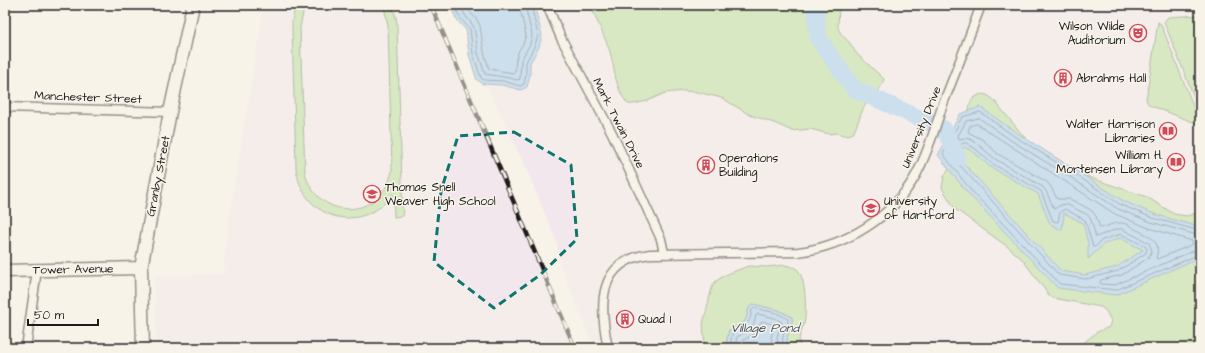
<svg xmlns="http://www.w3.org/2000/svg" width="1205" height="353" font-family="'Architects Daughter',sans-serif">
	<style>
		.built { fill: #f2e7ed }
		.green { fill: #b1db98; stroke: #667c5a }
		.water { fill: #98c8f4; stroke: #66839e; fill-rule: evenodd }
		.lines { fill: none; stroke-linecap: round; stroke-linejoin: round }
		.shore { stroke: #4e6172; stroke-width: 1 }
		.river { stroke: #98c8f4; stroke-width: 17 }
		.minor-casing { stroke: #1c1c1c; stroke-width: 11 }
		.secondary-casing { stroke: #1c1c1c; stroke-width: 15 }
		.minor { stroke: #f7f3e8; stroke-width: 8 }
		.secondary { stroke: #f7f3e8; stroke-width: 12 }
		.rail-casing { stroke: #1c1c1c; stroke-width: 4.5 }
		.rail { stroke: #f7f3e8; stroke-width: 3; stroke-dasharray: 9; stroke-linecap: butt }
		.marked { fill: none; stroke: #0f766e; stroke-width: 3; stroke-dasharray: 8 5; stroke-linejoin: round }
		.labels { text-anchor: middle; stroke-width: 3; stroke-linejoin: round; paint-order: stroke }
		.poi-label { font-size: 12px; fill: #1c1c1c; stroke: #f7f3e8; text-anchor: start }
		.street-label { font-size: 12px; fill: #1c1c1c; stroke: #f7f3e8 }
		.water-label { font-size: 13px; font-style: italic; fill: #475868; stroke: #f7f3e8 }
	</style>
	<rect width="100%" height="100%" fill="#f7f3e8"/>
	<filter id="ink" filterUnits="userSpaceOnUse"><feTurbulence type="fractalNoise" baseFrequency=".025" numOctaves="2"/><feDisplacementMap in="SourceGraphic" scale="8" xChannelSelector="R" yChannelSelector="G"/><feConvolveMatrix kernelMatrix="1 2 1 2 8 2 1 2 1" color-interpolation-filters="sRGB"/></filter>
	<g filter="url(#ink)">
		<path class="built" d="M264 5H431L575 348H156L154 276 223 274 226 240 240 149Z
			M534 5H1200V348H594L559 262 558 245 527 170 486 84 502 85 521 90 530 75V63L532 57 536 52 539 23Z"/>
		<path class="green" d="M296 5H306L303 13 300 28 305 173C318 222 381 220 392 171L388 26 385 11 382 5H392L396 17 397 25 403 216 394 217 393 194C387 201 381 208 372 212 336 230 299 205 296 167L292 28V20Z
			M591 5H839L838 28 841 34 850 43 856 53 884 79 882 85 879 90 873 93 863 109 854 132 848 136 836 133 829 134 810 129 792 131 774 123 750 115 722 98 697 92 684 91 665 93 647 101 634 104H628C615 90 615 69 610 52 605 36 596 21 591 5Z
			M1200 15V112L1164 22 1168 17Z
			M1158 22H1159V24H1161L1199 121 1198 124 1149 105 1146 100Z
			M981 94 987 95 993 99 1026 139 1052 159 1091 178 1147 197 1174 214 1187 216 1200 212V348H1077L1097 332 1109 327 1111 321 1106 311 1101 307 1053 298 1048 294 1022 259 1008 247 955 209 942 188 944 176 955 161 971 101 975 97Z
			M785 265C789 266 794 267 797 269 806 278 806 306 805 318 804 331 797 332 800 348H788C784 333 793 330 792 317L778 310 752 304C746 310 749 316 744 322 741 326 734 328 729 330L727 339 726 348H705L703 324 712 287 715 282 725 275 748 266 767 267Z"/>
		<path class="water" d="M449 5H534L542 35 539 47 530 63V75L527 87 521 90 502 85 483 84 477 80 469 55 466 30 457 20Z
			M980 107 1017 133 1074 169 1123 201 1154 214 1199 227 1200 257 1116 295 1058 288 966 191 938 155 960 114ZM964 147 975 153 989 166 1038 194 1050 224 1062 230 1064 213 1083 223 1088 243V259L1104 244 1120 238 1143 250 1117 267 1085 275 1061 271 958 157Z
			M752 304 778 310 792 317C793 330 784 333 788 348H726L727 339 729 330C734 328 741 326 744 322 749 316 746 310 752 304Z"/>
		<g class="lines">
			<path class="shore" d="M454 5 460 18 470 29 473 54 481 78 484 80 503 81 520 86 524 84 526 75V62L535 45 538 35 531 5
				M460 5 465 15 474 27 478 53 485 74 504 77 518 80 520 79 521 60 530 44 532 35 525 5
				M466 5 470 12 477 20 480 26 484 52 489 69 513 73 515 71 516 59 519 50 523 44 526 35 519 5
				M977 124 1115 214 1149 228 1192 241 1193 244 1158 259 1156 258C1162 240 1149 236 1135 229 1131 226 1126 223 1121 223 1114 222 1107 227 1100 228L1096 216 1091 210 1070 199H1057L1051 187 1047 182 998 154 983 140 968 132 970 126Z
				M963 143H966L976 149 991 163 1041 191 1053 221 1058 222 1060 212 1065 209 1085 220 1093 247H1095L1102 240 1121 234 1145 246 1147 249 1146 253 1118 271 1086 279 1059 275 955 160V154Z
				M1200 231 1153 218 1121 205 1072 172 1014 136 980 112 962 117 943 154 969 188 1060 284 1116 290 1200 254
				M1200 236 1151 222 1118 209 1070 177 1012 141 979 118 966 121 958 136 959 139 965 138 970 139 980 146 995 159 1043 187 1046 191 1054 209 1061 205 1066 204 1088 215 1091 220 1096 237 1117 229H1122L1149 243 1152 251 1148 258 1122 275 1101 280 1100 282 1101 284 1115 285 1195 250 1200 249
				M730 348 732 334C746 325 749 327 752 310L754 308 777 313 788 319C789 330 779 332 784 348
				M735 348 737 337C748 330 754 329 756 315L758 314 775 318 782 322 777 336 779 348
				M741 348 742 341 754 334 762 321 775 325 771 337 773 348"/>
			<path class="river" d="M815 5 818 38 854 89 944 129 958 157"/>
			<defs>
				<path id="minor" d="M547 5 561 38 612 133 661 239 664 253
					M5 107 170 112
					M26 348 37 270
					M608 348C599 305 597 261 650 254L798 252C846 246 892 218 916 175 928 153 935 128 943 104 956 71 969 38 981 5"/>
				<path id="secondary" d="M5 271 141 268
					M143 348 141 268 170 112 193 5"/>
			</defs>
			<use href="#minor" class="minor-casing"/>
			<use href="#secondary" class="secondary-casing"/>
			<use href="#minor" class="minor"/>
			<use href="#secondary" class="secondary"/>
			<defs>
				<path id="rail" d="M431 5 575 348"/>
			</defs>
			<use href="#rail" class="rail-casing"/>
			<use href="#rail" class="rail"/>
		</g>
	</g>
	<path d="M0 0H1205V353H0ZM514 132 571 165 577 239 540 275 494 308 434 262 441 191 458 136Z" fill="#f7f3e8" fill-opacity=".55" fill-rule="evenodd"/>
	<path class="marked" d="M514 132 571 165 577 239 540 275 494 308 434 262 441 191 458 136Z"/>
	<defs>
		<symbol id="theatre-ring" viewBox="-11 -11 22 22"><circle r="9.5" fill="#f7f3e8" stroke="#d1495b" stroke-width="1.5"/><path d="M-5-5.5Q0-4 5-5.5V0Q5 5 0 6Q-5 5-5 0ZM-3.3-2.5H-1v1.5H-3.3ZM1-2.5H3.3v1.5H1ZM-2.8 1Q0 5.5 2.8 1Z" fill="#d1495b"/></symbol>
		<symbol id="building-ring" viewBox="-11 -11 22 22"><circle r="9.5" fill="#f7f3e8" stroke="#d1495b" stroke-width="1.5"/><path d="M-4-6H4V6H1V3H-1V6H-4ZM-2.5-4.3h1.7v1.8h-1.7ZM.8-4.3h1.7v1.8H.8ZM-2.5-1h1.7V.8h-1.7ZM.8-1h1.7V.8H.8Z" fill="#d1495b"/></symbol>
		<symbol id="library-ring" viewBox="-11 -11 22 22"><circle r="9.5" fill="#f7f3e8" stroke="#d1495b" stroke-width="1.5"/><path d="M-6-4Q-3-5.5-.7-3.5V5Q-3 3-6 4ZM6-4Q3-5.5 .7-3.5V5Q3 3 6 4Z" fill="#d1495b"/></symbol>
		<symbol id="school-ring" viewBox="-11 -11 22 22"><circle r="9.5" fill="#f7f3e8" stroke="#d1495b" stroke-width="1.5"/><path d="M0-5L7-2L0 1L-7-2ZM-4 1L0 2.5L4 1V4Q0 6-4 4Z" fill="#d1495b"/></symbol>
		<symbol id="university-ring" viewBox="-11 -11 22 22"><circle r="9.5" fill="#f7f3e8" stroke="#d1495b" stroke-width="1.5"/><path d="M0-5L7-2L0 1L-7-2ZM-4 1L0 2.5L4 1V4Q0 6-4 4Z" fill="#d1495b"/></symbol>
	</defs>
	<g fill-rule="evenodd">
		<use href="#theatre-ring" x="1128" y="23" width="20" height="20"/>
		<use href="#building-ring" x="1053" y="68" width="20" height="20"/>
		<use href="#library-ring" x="1158" y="121" width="20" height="20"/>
		<use href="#library-ring" x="1166" y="152" width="20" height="20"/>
		<use href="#building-ring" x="696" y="155" width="20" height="20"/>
		<use href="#school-ring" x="362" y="184" width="20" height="20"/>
		<use href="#university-ring" x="861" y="198" width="20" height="20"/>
		<use href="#building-ring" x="615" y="309" width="20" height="20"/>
	</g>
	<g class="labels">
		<g class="poi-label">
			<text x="1125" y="30" text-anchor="end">Wilson Wilde<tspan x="1125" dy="14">Auditorium</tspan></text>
			<text x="1076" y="82">Abrahms Hall</text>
			<text x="1155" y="128" text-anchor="end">Walter Harrison<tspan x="1155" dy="14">Libraries</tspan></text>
			<text x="1163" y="159" text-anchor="end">William H.<tspan x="1163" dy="14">Mortensen Library</tspan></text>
			<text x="719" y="162">Operations<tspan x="719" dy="14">Building</tspan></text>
			<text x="385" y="191">Thomas Snell<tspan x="385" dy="14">Weaver High School</tspan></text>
			<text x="884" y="205">University<tspan x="884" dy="14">of Hartford</tspan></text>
			<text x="638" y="323">Quad 1</text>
		</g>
		<g class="street-label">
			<text transform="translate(88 97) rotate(2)" y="4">Manchester Street</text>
			<text transform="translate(619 123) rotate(63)" y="4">Mark Twain Drive</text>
			<text transform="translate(921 127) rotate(-68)" y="4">University Drive</text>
			<text transform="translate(158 176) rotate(-79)" y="4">Granby Street</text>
			<text transform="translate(73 269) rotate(-1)" y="4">Tower Avenue</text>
		</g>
		<g class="water-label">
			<text x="765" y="332">Village Pond</text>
		</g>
	</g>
	<rect width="1205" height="353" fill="none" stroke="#f7f3e8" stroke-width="20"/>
	<rect x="10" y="10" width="1185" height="333" fill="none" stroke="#1c1c1c" stroke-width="1.5" filter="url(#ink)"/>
	<path d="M28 319v6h70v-6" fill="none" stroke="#1c1c1c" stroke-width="2"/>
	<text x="34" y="319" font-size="12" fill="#1c1c1c" stroke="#f7f3e8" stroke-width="3" paint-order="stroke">50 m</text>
</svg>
